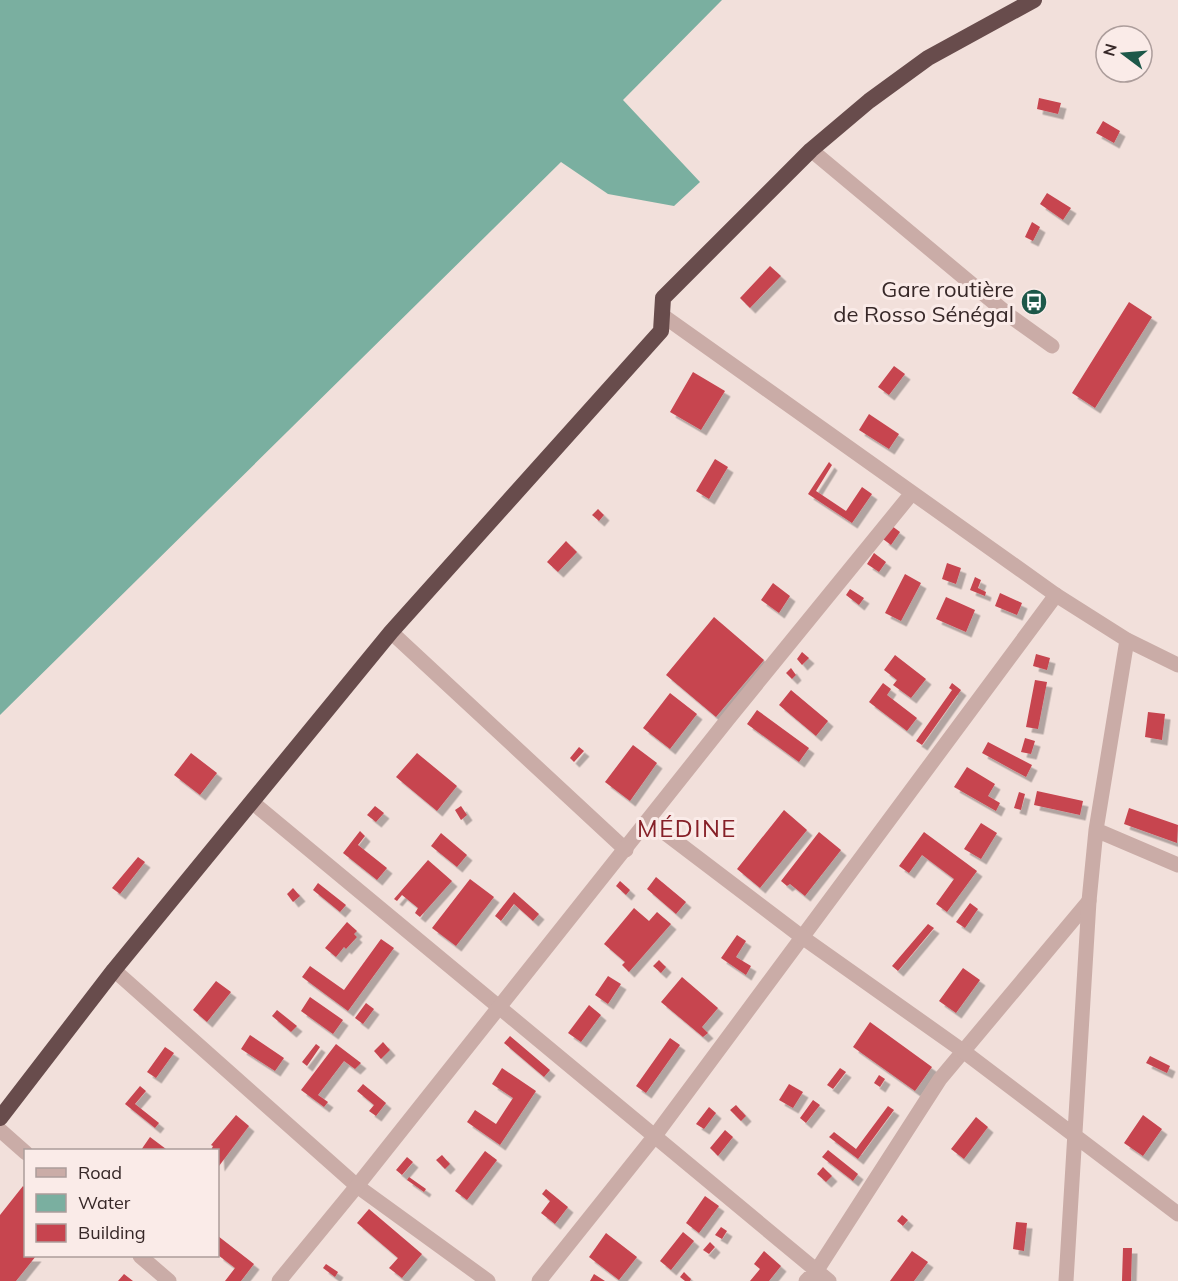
<svg xmlns="http://www.w3.org/2000/svg" width="1178" height="1281" font-family="Mulish,sans-serif">
	<style>
		.water { fill: #7aafa0 }
		.building { fill: #c7444f; filter: url(#shadow) }
		.lines { fill: none; stroke-linecap: round; stroke-linejoin: round }
		.service { stroke: #caaca7; stroke-width: 15 }
		.minor { stroke: #caaca7; stroke-width: 15 }
		.trunk { stroke: #684c4c; stroke-width: 16 }
		.labels { text-anchor: middle; stroke-width: 6; stroke-linejoin: round; paint-order: stroke }
		.poi-label { font-size: 22px; fill: #372828; stroke: #faebe8; text-anchor: end }
		.neighbourhood-label { font-size: 24px; letter-spacing: 1.5px; fill: #862028; stroke: #faebe8 }
	</style>
	<defs>
		<filter id="shadow"><feDropShadow dx="5.5" dy="5.5" stdDeviation="0" flood-color="#0004"/></filter>
	</defs>
	<rect width="100%" height="100%" fill="#f2e0db"/>
	<path class="water" d="M0 0H722L623 100 700 182 674 206 608 194 561 162 0 715Z"/>
	<path class="building" d="M1039 98 1061 103 1058 114 1037 109Z
		M1103 121 1120 131 1114 143 1096 133Z
		M1047 193 1071 208 1063 220 1040 204Z
		M1032 222 1040 227 1033 241 1025 237Z
		M770 266 781 276 750 308 740 298Z
		M1129 302 1152 317 1095 408 1072 393Z
		M894 366 905 374 889 395 878 387Z
		M693 372 725 391 701 430 670 412Z
		M869 414 899 434 889 449 859 430Z
		M715 459 728 467 709 499 696 491Z
		M829 462 832 465 816 491 846 511 862 487 872 494 852 523 808 494Z
		M598 509 604 515 599 521 592 515Z
		M892 526 900 532 891 545 883 539Z
		M566 541 577 552 558 572 547 562Z
		M874 553 886 562 879 572 867 564Z
		M947 563 961 568 956 584 942 579Z
		M905 574 921 583 901 621 885 613Z
		M975 577 981 580 978 588 986 592 985 596 970 590Z
		M773 583 790 596 779 613 761 600Z
		M850 589 864 598 859 605 846 595Z
		M1000 593 1022 603 1017 615 995 606Z
		M946 597 975 610 966 632 936 619Z
		M714 617 764 660 716 717 666 675Z
		M802 652 809 658 802 665 797 659Z
		M1036 654 1050 658 1047 670 1033 666Z
		M895 655 926 679 911 698 893 685 897 680 884 670Z
		M791 668 796 675 792 679 786 673Z
		M1035 680 1047 682 1038 729 1026 727Z
		M883 683 891 689 887 695 917 718 907 731 869 702Z
		M952 683 961 690 922 745 916 741 952 690 949 688Z
		M791 690 828 721 816 736 779 705Z
		M670 693 697 714 670 749 643 728Z
		M757 710 809 748 799 762 747 724Z
		M1148 712 1165 714 1162 740 1145 737Z
		M1025 738 1035 741 1031 754 1021 752Z
		M988 742 1032 765 1026 777 982 753Z
		M633 745 657 763 630 801 605 782Z
		M579 747 584 751 574 762 570 758Z
		M191 753 217 773 200 795 174 775Z
		M417 753 457 786 437 811 396 777Z
		M967 767 995 784 988 796 1000 803 996 811 954 787Z
		M1037 791 1083 801 1080 815 1034 805Z
		M1019 792 1025 794 1021 810 1014 808Z
		M375 806 384 813 376 822 367 815Z
		M461 806 467 815 461 820 455 810Z
		M1129 808 1178 825 1177 843 1124 824Z
		M784 810 807 830 760 888 737 869Z
		M981 823 997 833 981 859 964 849Z
		M360 831 365 836 358 845 387 868 377 880 343 853Z
		M819 832 841 850 805 896 790 884 787 886 781 881Z
		M924 832 977 871 947 912 936 904 954 879 922 855 909 873 899 866Z
		M441 833 467 855 457 867 431 846Z
		M138 857 145 862 120 894 112 888Z
		M428 860 452 881 420 917 415 913 418 908 402 895 397 901 394 899Z
		M656 877 686 902 676 914 647 889Z
		M470 879 494 897 456 946 432 928Z
		M620 881 630 890 626 895 616 886Z
		M318 883 346 905 340 912 313 890Z
		M293 888 300 896 293 902 287 894Z
		M514 892 539 914 533 921 514 904 501 921 495 916Z
		M970 903 978 909 965 928 956 922Z
		M634 908 649 921 657 912 671 924 629 972 622 965 625 962 604 944Z
		M347 922 357 931 354 934 357 937 346 949 344 947 336 957 325 948Z
		M928 924 934 928 898 971 892 966Z
		M737 935 746 941 736 957 751 966 746 975 721 958Z
		M381 939 394 948 348 1011 302 977 310 966 344 990Z
		M659 960 666 967 661 973 653 966Z
		M963 968 980 980 956 1013 939 1001Z
		M608 976 621 984 608 1004 595 995Z
		M682 977 718 1008 702 1027 708 1033 703 1037 661 1002Z
		M216 981 231 992 207 1022 193 1010Z
		M310 997 343 1020 333 1034 301 1011Z
		M366 1003 374 1009 363 1024 355 1018Z
		M589 1005 601 1015 581 1042 568 1033Z
		M277 1010 297 1026 291 1032 272 1016Z
		M870 1022 932 1067 915 1091 853 1047Z
		M250 1035 284 1058 275 1071 241 1049Z
		M510 1036 550 1070 544 1077 504 1043Z
		M670 1038 680 1045 646 1093 636 1086Z
		M383 1042 390 1050 381 1059 374 1051Z
		M316 1044 320 1047 307 1066 302 1062Z
		M336 1044 361 1063 355 1069 344 1061 318 1095 328 1102 324 1107 301 1090Z
		M165 1047 174 1053 156 1078 147 1072Z
		M1150 1056 1170 1066 1167 1073 1146 1063Z
		M502 1068 536 1091 500 1145 467 1122 475 1110 496 1124 513 1098 492 1084Z
		M840 1068 846 1072 833 1089 827 1085Z
		M879 1075 885 1079 880 1087 874 1083Z
		M363 1084 386 1103 376 1116 369 1111 374 1105 357 1091Z
		M789 1084 803 1092 793 1108 779 1100Z
		M140 1086 146 1091 135 1104 159 1123 155 1128 125 1104Z
		M813 1100 820 1105 806 1123 800 1118Z
		M736 1105 746 1116 741 1121 730 1110Z
		M888 1106 894 1110 858 1159 829 1137 834 1132 856 1149Z
		M709 1107 716 1113 704 1129 696 1124Z
		M236 1115 249 1126 219 1166 218 1150H211L213 1146 211 1145Z
		M1143 1115 1162 1129 1143 1156 1124 1143Z
		M976 1117 988 1127 964 1159 951 1149Z
		M725 1130 733 1137 718 1156 710 1148Z
		M150 1137 166 1149 165 1150H141Z
		M828 1150 858 1174 853 1181 822 1157Z
		M485 1151 497 1160 467 1200 455 1191Z
		M442 1155 450 1164 445 1169 436 1160Z
		M407 1157 413 1162 402 1175 396 1170Z
		M823 1167 832 1176 826 1182 817 1174Z
		M409 1177 426 1189 424 1192 407 1180Z
		M23 1186 26 1189V1256H36L16 1281H0V1215Z
		M546 1189 568 1207 555 1224 541 1213 550 1201 542 1194Z
		M705 1196 719 1206 699 1233 686 1223Z
		M369 1209 422 1254 402 1278 389 1268 398 1258 357 1223Z
		M902 1215 908 1220 903 1226 897 1221Z
		M1016 1222 1027 1223 1024 1251 1013 1249Z
		M721 1227 727 1231 722 1239 715 1235Z
		M683 1232 694 1241 671 1270 660 1261Z
		M606 1233 637 1257 619 1280 589 1257Z
		M218 1236 254 1264 241 1281H225L235 1268 218 1255Z
		M710 1242 715 1247 709 1254 703 1250Z
		M1123 1248H1132L1131 1281H1122Z
		M764 1251 781 1266 769 1281H750L760 1269 754 1264Z
		M912 1251 928 1262 914 1281H890Z
		M326 1264 338 1272 335 1277 323 1268Z
		M684 1272 691 1279 690 1281H685L680 1277Z
		M124 1274 133 1281H118Z
		M594 1274 605 1281H590Z"/>
	<g class="lines">
		<path class="service" d="M811 150 1010 316 1052 346
			M391 632 626 850
			M252 802 829 1281
			M114 970 357 1186 488 1281
			M539 1281 654 1137 1056 595
			M806 1281 817 1270 940 1079 1089 901"/>
		<path class="minor" d="M662 315 1056 595 1127 640 1178 665
			M648 820 802 937 963 1051 1178 1214
			M1096 830 1178 865
			M0 1130 26 1153
			M140 1256 169 1281
			M279 1281 357 1186 728 719 912 493
			M1066 1281 1089 901 1096 830 1127 640"/>
		<path class="trunk" d="M0 1118 114 970 391 632 661 331 663 298 811 150 869 101 928 58 1034 0"/>
	</g>
	<defs>
		<symbol id="bus-disc" viewBox="-11 -11 22 22"><circle r="9.5" fill="#1d5849" stroke="#faebe8"/><path d="M-5-6H5V4H4V6H2V4H-2V6H-4V4H-5ZM-3.5-4V0h7V-4ZM-3.5 1.2v1.5H-2V1.2ZM2 1.2v1.5H3.5V1.2Z" fill="#fff"/></symbol>
	</defs>
	<g fill-rule="evenodd">
		<use href="#bus-disc" x="1019" y="287" width="30" height="30"/>
	</g>
	<g class="labels">
		<g class="poi-label">
			<text x="1014" y="297">Gare routière<tspan x="1014" dy="25">de Rosso Sénégal</tspan></text>
		</g>
		<g class="neighbourhood-label">
			<text x="687" y="837">MÉDINE</text>
		</g>
	</g>
	<rect x="24" y="1149" width="195" height="108" fill="#faebe8" stroke="#ac9d9b" stroke-width="1.5"/>
	<rect x="36" y="1168" width="30" height="9" fill="#caaca7" stroke="#ac9d9b" stroke-width="1.5"/>
	<text x="78" y="1179" font-size="18" fill="#372828">Road</text>
	<rect x="36" y="1194" width="30" height="18" fill="#7aafa0" stroke="#ac9d9b" stroke-width="1.5"/>
	<text x="78" y="1209" font-size="18" fill="#372828">Water</text>
	<rect x="36" y="1224" width="30" height="18" fill="#c7444f" stroke="#ac9d9b" stroke-width="1.5"/>
	<text x="78" y="1239" font-size="18" fill="#372828">Building</text>
	<g transform="translate(1124 54) rotate(286)"><circle r="28" fill="#faebe8" stroke="#ac9d9b" stroke-width="1.5"/>
	<path d="M0-4.5L10 22L0 15L-10 22Z" fill="#1d5849"/>
	<text y="-9" font-size="16" font-weight="bold" text-anchor="middle" fill="#372828">N</text>
	</g>
</svg>
